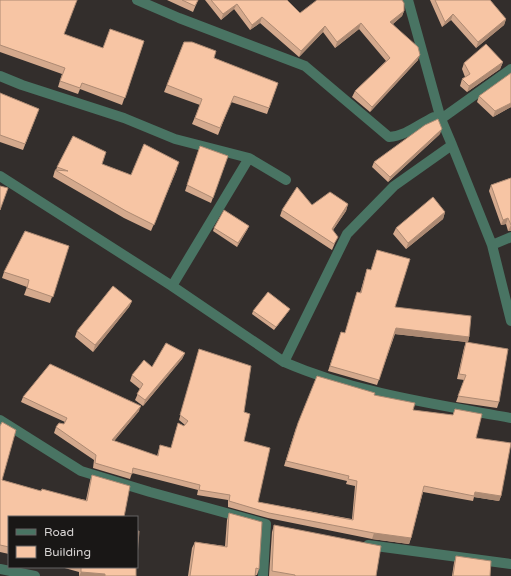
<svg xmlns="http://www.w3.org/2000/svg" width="511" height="576" font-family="'Varela Round',sans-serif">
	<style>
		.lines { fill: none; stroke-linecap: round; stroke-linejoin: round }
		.minor { stroke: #497463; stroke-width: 10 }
		.wall { fill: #d4a98d }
		.shaded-wall { fill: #ad8a73 }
		.building { fill: #f7c5a4; stroke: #ad8a73 }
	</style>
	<rect width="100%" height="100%" fill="#332e2c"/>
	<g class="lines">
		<path class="minor" d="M137 0 179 18 305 66 389 137C406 136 419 124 434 117L441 119 452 145 394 186 347 234 284 362C356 393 434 404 511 418
			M408 0 442 123
			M0 76 22 85 124 118 175 139 249 158 286 180
			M441 119 511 69
			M450 140 492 245 511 321
			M0 176 172 286 284 362
			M492 245 511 237
			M172 286 249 158
			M0 420 81 471 150 492 266 524 263 576
			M368 545 511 564
			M0 569 35 576"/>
	</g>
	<path class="wall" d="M0 0 64 34 103 48 144 41 122 105 80 89 78 94 58 87 62 74 0 52Z
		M167 0H198L193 12Z
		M205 0H287L300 13 404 11 402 16 393 24 418 60 370 112 352 97 355 91 386 61 359 29 335 48 323 32 299 57 260 23 250 30 234 9 221 20Z
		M430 0H490L506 19 504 25 476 48 451 20 442 27Z
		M184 42 214 58 278 83 267 114 231 102 218 135 192 124 200 105 164 92Z
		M503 62 500 69 467 92 460 86 462 79 465 77 462 69 464 63Z
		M511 73V107L493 117 477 102 479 96Z
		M0 93 39 109 23 150 0 142Z
		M440 134 388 182 372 167 374 162Z
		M200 146 228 156 211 203 185 191Z
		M102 164 131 175 177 169 151 231 124 218 53 177 55 170H56L57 167Z
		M511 178V231H508L506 224 501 225 489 191 491 185Z
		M348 204 346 211 333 230 335 243 332 250 280 216 282 210 312 205Z
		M445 212 443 219 406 249 393 234 396 228Z
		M249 226 247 230 237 247 213 231 214 228Z
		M69 246 50 303 24 295 27 287 2 278 4 272Z
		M377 250 395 307 469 337 468 342 499 402 497 408 456 402 464 380 457 379 464 348 466 342 395 334 377 385 328 371 341 332 345 333 357 292 360 293 367 269 371 270Z
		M132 301 129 307 93 352 75 337 77 331Z
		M290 309 288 312 274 330 252 314 253 311Z
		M199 349 244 412V441L258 502 352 519 355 486 346 484 347 481 284 466 296 428 374 395 413 410 453 415 455 409 476 438 501 496 499 501 474 497 473 501 423 492 411 538 409 544 372 539 268 518 228 507V500L197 495 198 490 132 473 130 479 93 468 94 460 54 433 56 427 64 424 65 422 21 402 23 397 139 411 114 441 157 456 160 445 171 448 178 423 184 426 185 425 179 420Z
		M185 353 182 359 143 406 135 400 140 389 130 381 132 375Z
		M0 426 2 480 41 491 86 500 90 481 92 475 124 517H9V554L0 552Z
		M229 513 259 569 257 575H255V576H188L192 548 195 542 225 546 227 520Z
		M274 525 376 576H269L272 532Z
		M456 556 490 576H452L454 563Z
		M61 567H136V576H79V572Z"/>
	<path class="shaded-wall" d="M237 4 234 9 221 20 223 14Z
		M404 11 402 16 388 28 390 22Z
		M453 14 451 20 442 27 445 22Z
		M262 17 260 23 250 30 252 25Z
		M506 19 504 25 476 48 478 42Z
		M361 23 359 29 335 48 337 42Z
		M325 26 323 32 299 57 301 51Z
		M420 55 418 60 370 112 372 107Z
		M503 62 500 69 467 92 469 86Z
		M511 103V107L493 117 495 111Z
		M442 129 440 134 388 182 390 177Z
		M348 204 346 211 329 236 332 229Z
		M445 212 443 219 406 249 408 243Z
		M508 218 506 224 501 225 503 220Z
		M511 225V231H508Z
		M249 226 247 230 237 247 238 243Z
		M132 301 129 307 93 352 95 345Z
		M396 328 469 337 468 342 394 334Z
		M185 353 182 359 143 406 145 400Z
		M141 406 139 411 110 446 112 440Z
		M475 492 501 496 499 501 474 497Z
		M374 533 411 538 409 544 372 539Z
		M81 572 105 574V576H79Z"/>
	<path class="building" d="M0 0H77L64 34 103 48 110 29 144 41 125 98 82 83 80 88 60 81 65 68 0 45Z
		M182 0H198L195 6Z
		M211 0H287L300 13 317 0H402L404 3V11L390 22 418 47 420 55 372 107 355 91 390 58 361 23 337 42 325 26 301 51 262 17 252 25 237 4 223 14Z
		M435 0H490L506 19 478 42 453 14 445 22Z
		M184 42H192L216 51 214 58 278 83 269 108 234 96 220 128 195 118 202 99 167 85Z
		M486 44 503 62 469 86 462 79 470 74 464 63Z
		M511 73V103L495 111 479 96Z
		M0 93 39 109 25 144 0 135Z
		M438 119 442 129 390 177 374 162 425 125Z
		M73 136 106 152 102 164 131 175 144 144 179 162 154 225 126 211 55 170 68 171 57 167Z
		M200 146 228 156 213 198 187 185Z
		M511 178V225L508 218 503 220 491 185Z
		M0 186 8 188 0 210Z
		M297 187 312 205 330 192 348 204 332 229 338 237 334 244 282 210Z
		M433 197 445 212 408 243 396 228Z
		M224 210 249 226 238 243 214 228Z
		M25 231 69 246 53 297 27 288 29 280 4 272Z
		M377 250 410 259 395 307 471 316 469 337 396 328 379 380 330 366 341 332 345 333 357 292 361 293 367 269 371 270Z
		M113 286 132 301 95 345 77 331Z
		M268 292 290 309 276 327 253 311Z
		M466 342 508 349 499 402 458 396 466 375 459 374Z
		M166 343 185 353 145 400 137 394 143 384 132 375 144 360 152 367Z
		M199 349 251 366 244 412 250 414 244 441 270 448 258 502 353 520 357 481 348 479 349 476 286 461 298 423 317 376 375 393 374 395 415 403 413 410 453 415 455 409 482 414 476 438 511 443 501 496 475 492 474 496 424 486 411 538 374 533 269 513 229 501 230 495 199 490 200 485 133 468 132 474 95 463 96 455 56 427 59 423 64 424 67 418 23 397 50 364 141 406 112 440 158 456 160 445 171 448 178 423 184 426 188 421 180 415Z
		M2 422 16 430 2 480 41 491 42 489 87 501 92 475 130 486 124 517H9V547L0 545V426Z
		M229 513 262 522 259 569 256 568 255 576H190L195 542 227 547Z
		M274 525 381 546 376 576H295V575L272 571Z
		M137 531H139L137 557Z
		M456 556 491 561 490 576H453Z
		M81 567H136V576H105V574L81 572Z"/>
	<rect x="8" y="516" width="130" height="52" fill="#191716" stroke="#656362"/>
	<rect x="16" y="529" width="20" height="6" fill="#497463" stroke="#656362"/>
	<text x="44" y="536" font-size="12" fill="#d7d4d3">Road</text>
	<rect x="16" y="546" width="20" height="12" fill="#f7c5a4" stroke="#656362"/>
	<text x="44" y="556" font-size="12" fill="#d7d4d3">Building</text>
</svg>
